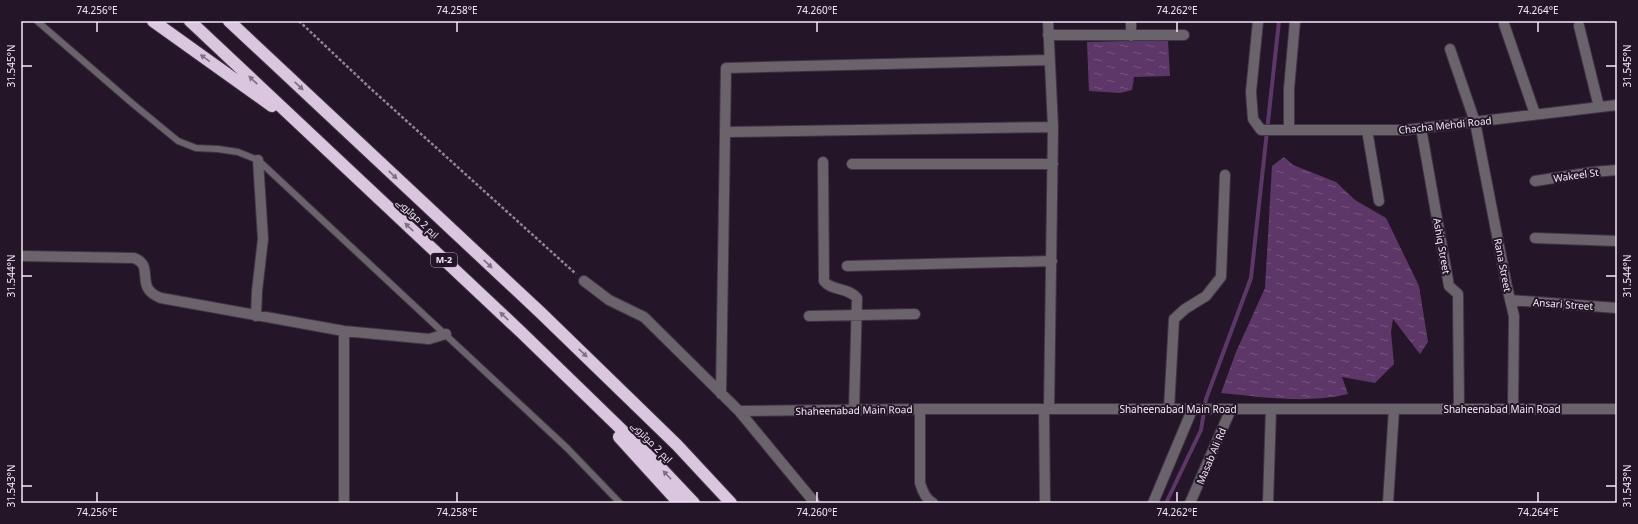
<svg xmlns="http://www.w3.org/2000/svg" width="1638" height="524" font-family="'Noto Sans',Cairo,sans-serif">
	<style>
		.water { fill: url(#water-ripples) }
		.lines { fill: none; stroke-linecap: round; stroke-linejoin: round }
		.stream { stroke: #5e3769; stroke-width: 4 }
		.service-casing { stroke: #413445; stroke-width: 8 }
		.minor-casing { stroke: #413445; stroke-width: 12 }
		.motorway-casing { stroke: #413445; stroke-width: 14 }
		.path { stroke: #908493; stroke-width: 2.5; stroke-dasharray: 3 2; stroke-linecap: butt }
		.service { stroke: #6a636c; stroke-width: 6 }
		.minor { stroke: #6a636c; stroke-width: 10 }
		.motorway { stroke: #dac6df; stroke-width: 12 }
		.oneway { fill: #7f6e84 }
		.ticks { fill: none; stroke: #f4eaf7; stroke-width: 1.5 }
		.labels { text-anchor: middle; stroke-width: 4; stroke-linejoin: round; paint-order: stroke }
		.shield { fill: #241628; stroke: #b6aab9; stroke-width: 1 }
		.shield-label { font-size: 9px; font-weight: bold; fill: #f4eaf7 }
		.street-label { font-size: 10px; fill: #f4eaf7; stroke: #241628 }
		.neatline { fill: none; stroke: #f4eaf7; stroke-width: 1.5 }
		.ticks-label { font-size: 10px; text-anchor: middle; fill: #f4eaf7 }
	</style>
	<defs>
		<pattern id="water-ripples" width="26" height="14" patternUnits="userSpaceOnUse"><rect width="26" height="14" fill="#5e3769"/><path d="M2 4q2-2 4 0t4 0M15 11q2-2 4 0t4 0" fill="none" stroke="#76547f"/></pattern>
	</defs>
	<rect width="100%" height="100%" fill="#241628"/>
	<path class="water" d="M1168 40 1170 76 1134 77 1132 90 1120 93 1089 91 1087 42Z
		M1284 157 1293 165 1336 182 1355 200 1386 218 1419 286 1428 342 1420 354 1393 319 1391 332 1394 364 1375 383 1342 377 1348 394C1306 404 1263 397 1221 393L1236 352 1265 288 1272 166Z"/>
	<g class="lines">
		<path class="stream" d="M1166 503 1201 430 1206 399 1251 278 1279 21"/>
		<defs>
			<path id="service" d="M37 21 133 104 178 141 196 148 218 149 238 152 258 160 567 448 620 503"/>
			<path id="minor" d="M1048 21 1053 127 1049 409
				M1131 21V36
				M1258 21 1251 92 1253 119 1261 130H1405L1617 105
				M1504 24 1535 114
				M1579 26 1599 107
				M1048 35H1184
				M1450 49 1475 122 1507 287 1514 316 1513 409
				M1421 128 1449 286 1458 294 1459 409
				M1289 129V89L1295 21
				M1367 130 1379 201
				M725 132 1053 127
				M823 162 824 281C831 291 848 287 857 298L854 410
				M852 164H1053
				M1535 181 1593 172 1617 170
				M1535 238 1617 241
				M21 256 134 258C156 266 133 288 161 298L344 331 429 339 446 334
				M847 266 1052 261
				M584 281 609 300 644 317 739 411 815 503
				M1510 300 1617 308
				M256 316 257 291 263 239 258 160
				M809 316 915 314
				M344 331V503
				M721 394 726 68 1050 60
				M920 409V483C922 490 925 499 933 503
				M1044 409 1045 503
				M1169 409 1174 319 1185 309 1206 296 1221 277 1225 175
				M739 411 920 409H1617
				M1153 503 1192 410
				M1190 503 1231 409
				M1268 503 1271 409
				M1388 503 1394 409"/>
			<path id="motorway" d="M153 21 272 106
				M190 21 522 333 659 466 694 503
				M229 21 541 313 677 445 731 503
				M619 437 679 503"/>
		</defs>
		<use href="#service" class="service-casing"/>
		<use href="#minor" class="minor-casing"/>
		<use href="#motorway" class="motorway-casing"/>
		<path class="path" d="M299 21 369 87 576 274"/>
		<use href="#service" class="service"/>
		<use href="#minor" class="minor"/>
		<use href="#motorway" class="motorway"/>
	</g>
	<defs><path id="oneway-solid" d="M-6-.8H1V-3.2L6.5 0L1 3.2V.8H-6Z"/></defs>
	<g class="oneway">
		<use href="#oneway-solid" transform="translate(205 58) rotate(-144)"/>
		<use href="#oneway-solid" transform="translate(253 80) rotate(-137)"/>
		<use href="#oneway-solid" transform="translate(299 86) rotate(43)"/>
		<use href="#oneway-solid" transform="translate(393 175) rotate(43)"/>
		<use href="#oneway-solid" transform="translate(409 227) rotate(-137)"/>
		<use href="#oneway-solid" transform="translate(488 264) rotate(43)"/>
		<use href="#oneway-solid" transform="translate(504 316) rotate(-137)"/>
		<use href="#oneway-solid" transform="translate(583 353) rotate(44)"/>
		<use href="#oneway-solid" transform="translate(667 475) rotate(-134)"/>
	</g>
	<path class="ticks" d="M97 22V32M457 22V32M817 22V32M1177 22V32M1538 22V32M22 66H32M1606 66H1616M22 276H32M1606 276H1616M22 486H32M1606 486H1616M97 492V502M457 492V502M817 492V502M1177 492V502M1538 492V502"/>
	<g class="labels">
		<rect class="shield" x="431" y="253" width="26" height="14" rx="3"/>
		<g class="shield-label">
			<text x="444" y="263">M-2</text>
		</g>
		<g class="street-label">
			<text transform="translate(1445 125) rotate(-6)" y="4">Chacha Mehdi Road</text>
			<text transform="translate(1576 175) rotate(-8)" y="4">Wakeel St</text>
			<text transform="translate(418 218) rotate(43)" y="4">ایم 2 موٹروے</text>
			<text transform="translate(1442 246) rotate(80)" y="4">Ashiq Street</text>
			<text transform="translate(1503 265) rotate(79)" y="4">Rana Street</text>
			<text transform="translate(1563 304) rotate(4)" y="4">Ansari Street</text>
			<text x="1178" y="413">Shaheenabad Main Road</text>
			<text x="1502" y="413">Shaheenabad Main Road</text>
			<text transform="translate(854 410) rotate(-1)" y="4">Shaheenabad Main Road</text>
			<text transform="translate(652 442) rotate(45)" y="4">ایم 2 موٹروے</text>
			<text transform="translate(1211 456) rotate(-67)" y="4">Masab Ali Rd</text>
		</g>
	</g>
	<rect width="1638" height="524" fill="none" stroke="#241628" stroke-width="44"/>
	<rect x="22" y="22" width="1594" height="480" class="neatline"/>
	<g class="ticks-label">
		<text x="97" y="14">74.256°E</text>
		<text x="457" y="14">74.258°E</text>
		<text x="817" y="14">74.260°E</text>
		<text x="1177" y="14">74.262°E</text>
		<text x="1538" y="14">74.264°E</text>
		<text transform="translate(11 66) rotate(-90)" y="4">31.545°N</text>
		<text transform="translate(1627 66) rotate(-90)" y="4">31.545°N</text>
		<text transform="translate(11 276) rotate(-90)" y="4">31.544°N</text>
		<text transform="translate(1627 276) rotate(-90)" y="4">31.544°N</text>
		<text transform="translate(11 486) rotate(-90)" y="4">31.543°N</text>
		<text transform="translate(1627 486) rotate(-90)" y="4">31.543°N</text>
		<text x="97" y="516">74.256°E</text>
		<text x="457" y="516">74.258°E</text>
		<text x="817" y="516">74.260°E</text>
		<text x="1177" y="516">74.262°E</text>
		<text x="1538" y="516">74.264°E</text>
	</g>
</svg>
